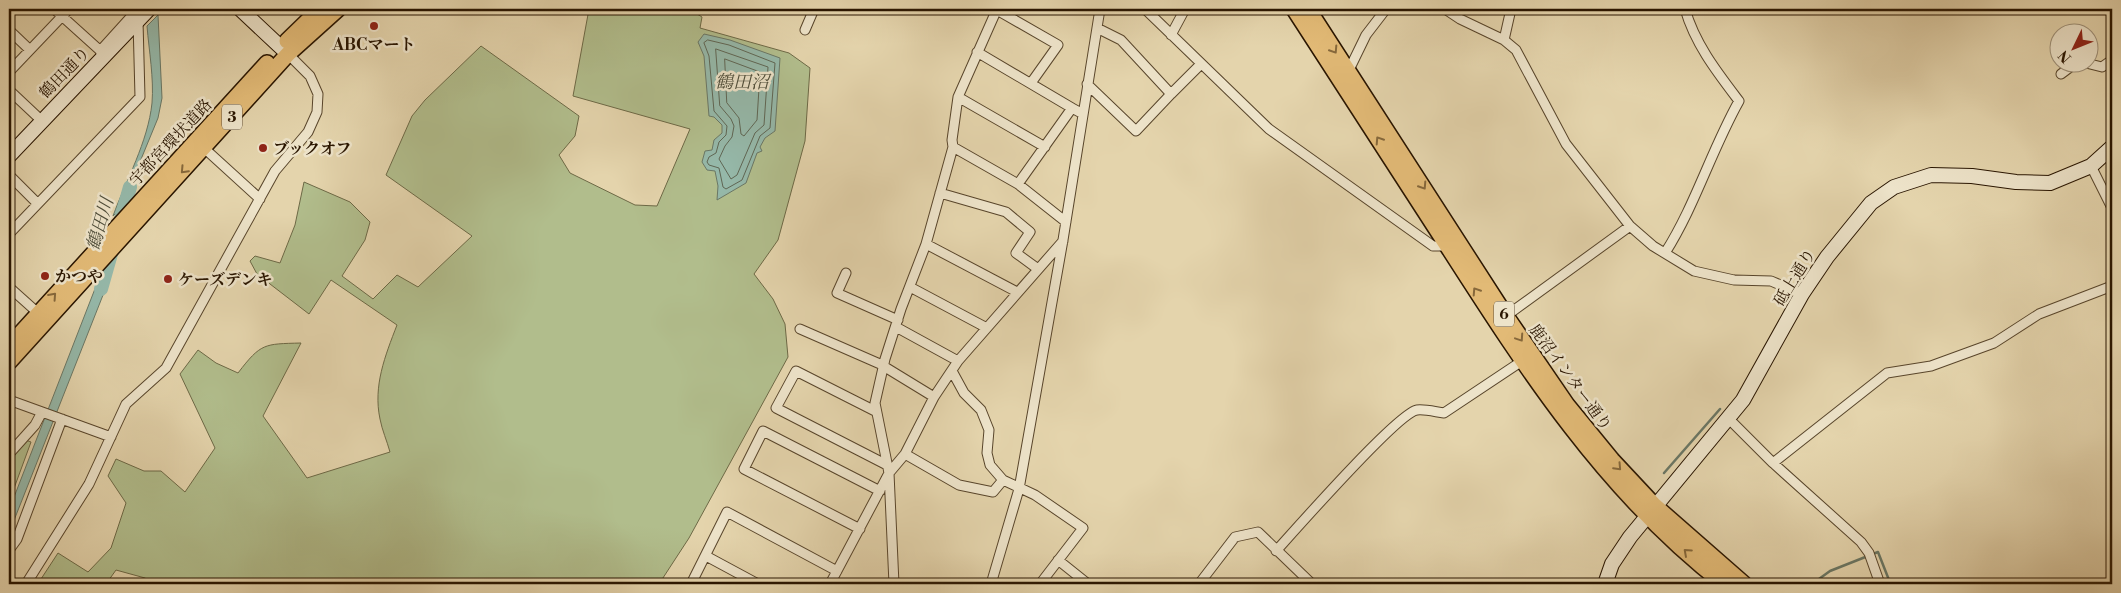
<svg xmlns="http://www.w3.org/2000/svg" width="2121" height="593" font-family="'Libre Bodoni','Noto Serif JP',serif">
	<style>
		.green { fill: #b1bd8c; stroke: #6d6946 }
		.water { fill: #95b8a9; stroke: #6a7765 }
		.lines { fill: none; stroke-linecap: round; stroke-linejoin: round }
		.shore { stroke: #5f6654; stroke-width: 1 }
		.stream { stroke: #6a7765; stroke-width: 2.5 }
		.river { stroke: #95b8a9; stroke-width: 14 }
		.street-casing { stroke: #58452b; stroke-width: 11 }
		.secondary-casing { stroke: #291500; stroke-width: 16 }
		.primary-casing { stroke: #291500; stroke-width: 18 }
		.street { stroke: #ede3c9; stroke-width: 9 }
		.secondary { stroke: #ede3c9; stroke-width: 14 }
		.primary { stroke: #e2ba76; stroke-width: 15 }
		.oneway { stroke: #86683b }
		.poi-dot { fill: #8f2418; stroke: #ede3c9; stroke-width: 2 }
		.labels { text-anchor: middle; stroke-width: 5; stroke-linejoin: round; paint-order: stroke }
		.shield { fill: #ede3c9; stroke: #64533c; stroke-width: 1 }
		.shield-label { font-size: 15px; font-weight: bold; fill: #291500 }
		.poi-label { font-size: 16px; font-weight: bold; fill: #291500; stroke: #ede3c9; text-anchor: start }
		.street-label { font-size: 16px; fill: #291500; stroke: #ede3c9 }
		.water-label { font-size: 18px; font-style: italic; fill: #4f4e3b; stroke: #ede3c9 }
	</style>
	<rect width="100%" height="100%" fill="#e4d4ac"/>
	<filter id="stains"><feTurbulence type="fractalNoise" baseFrequency=".004" numOctaves="4"/><feColorMatrix values="0 0 0 0 .2 0 0 0 0 .09 0 0 0 0 .02 0 0 0 .5 -.17"/></filter>
	<radialGradient id="worn" r=".72"><stop offset=".6" stop-color="#630" stop-opacity="0"/><stop offset="1" stop-color="#630" stop-opacity=".3"/></radialGradient>
	<path class="green" d="M589 9H689L702 17 700 28 789 53 810 68 805 141 778 240 754 274 773 299 785 324 788 357 689 538 659 584H154L145 578 116 570 106 584H46L41 579 58 553 88 572 111 548 126 503 108 476 116 459 144 471H161L185 492 215 448 180 374 198 350 216 363 238 373C261 343 264 344 301 343L263 416 307 478 390 452C387 441 382 430 380 419 373 386 385 356 397 325L331 280 309 314 257 274 250 261 255 256 280 263 295 225 304 182 350 202 370 222 365 240 342 276 373 299 397 275 418 287 472 236 386 175 412 116 425 100 481 46 579 116 575 136 559 155 570 173 635 205 657 206 690 129 573 96Z
		M23 439 31 442 9 502V454Z"/>
	<path class="water" d="M158 15 162 98 158 118 137 169 129 200 113 216C126 180 148 142 152 103 154 78 149 51 147 26Z
		M704 34 730 40 780 58 775 131 765 138 760 147 762 151 757 153 746 183 717 200 718 186 715 171 707 170 702 162 705 151 712 150 714 140 722 133V125L714 117 709 116 704 56 698 42Z
		M110 268 105 290 9 533V510L98 281Z"/>
	<g class="lines">
		<path class="shore" d="M708 40 729 45 775 63 770 128 760 136 742 180 726 189 723 187 719 168 709 165 707 162 709 157 716 153 719 142 726 135 727 126 714 111 709 56 704 43Z
			M716 49 768 67 764 125 755 133 737 175 731 179 719 159 725 146 732 137 734 126 731 119 720 106Z
			M725 59 760 72 757 120 744 136 741 134 739 118 727 103Z"/>
		<path class="stream" d="M1664 473 1720 409
			M1812 584 1830 571 1878 552 1889 580 1893 584"/>
		<path class="river" d="M101 289 130 187"/>
		<defs>
			<path id="street" d="M54 9 105 55
				M1145 9 1269 129 1433 246H1449
				M1445 9 1460 19 1504 40
				M997 10 1058 45 1031 83
				M9 30 30 50
				M805 30 814 9
				M1171 35 1185 9
				M100 51 138 9
				M977 52 1072 108
				M2082 62 2102 67 2112 60
				M9 72 69 9
				M1348 72 1366 35 1386 9
				M2061 74 2077 62
				M1087 84 1136 131 1171 94 1121 40 1097 28
				M9 90 42 121
				M1171 94 1201 64
				M958 97 1045 147
				M953 147 1018 184 1072 108 1083 114
				M204 148 260 199
				M2091 166 2112 208
				M9 175 37 203
				M1018 184 1066 222
				M940 193 1006 212 1030 232 1016 253 1038 269
				M1630 226 1653 246 1694 271 1734 280 1771 281 1802 294
				M9 234 140 97 138 21
				M926 244 953 147 952 140 958 97 997 9
				M1665 253C1695 206 1711 151 1739 101 1717 72 1695 44 1685 9
				M846 273 837 293 898 320
				M9 287 38 313
				M910 287 987 328
				M1506 316 1630 226 1566 144 1516 50 1504 40 1511 9
				M896 327 958 361
				M800 329 880 364 934 397
				M952 371 964 393 981 410 989 430 987 453 990 465 1003 480
				M9 400 111 437
				M875 411 796 371 776 408 887 465
				M1729 419 1773 463 1861 542 1869 553 1880 584
				M9 454 35 425 42 412
				M905 454 959 485 993 492 1003 480 1035 495 1083 528 1040 584
				M1773 463 1887 373 1931 366 1994 343 2039 314 2112 286
				M860 529 744 469 763 431 880 491
				M9 550 17 539 62 419
				M1276 551C1295 530 1398 413 1417 410 1425 409 1436 412 1444 413L1525 359
				M706 556 758 584
				M1058 560 1088 584
				M26 584 89 484 126 404 166 368 275 171 308 132 317 112 318 94 310 76 288 54
				M691 584 727 512 837 571
				M830 584 889 473 905 454 934 397 958 361 1063 241
				M894 584 889 473 875 403 885 359 901 309 926 244 1017 292
				M991 584 1019 489 1063 240 1100 9
				M1199 584 1235 537 1258 532 1312 584"/>
			<path id="secondary" d="M240 9 288 54
				M9 156 149 9
				M1605 584 1612 564 1630 537 1743 400 1802 294 1827 257 1871 203 1894 187 1931 175 1972 176 2016 182 2050 183 2091 166 2112 147"/>
			<path id="primary" d="M1294 9C1345 88 1397 167 1448 247 1527 370 1606 493 1724 584
				M1308 9 1506 316 1567 405 1612 460 1655 506 1744 584
				M287 41 320 9
				M9 346 267 63
				M9 362 288 54 338 9"/>
		</defs>
		<use href="#street" class="street-casing"/>
		<use href="#secondary" class="secondary-casing"/>
		<use href="#primary" class="primary-casing"/>
		<use href="#street" class="street"/>
		<use href="#secondary" class="secondary"/>
		<use href="#primary" class="primary"/>
	</g>
	<defs><path id="oneway-chevron" d="M-2-3.5L2.5 0L-2 3.5" fill="none" stroke-width="1.6" stroke-linecap="round" stroke-linejoin="round" transform="scale(1.25)"/></defs>
	<g class="oneway">
		<use href="#oneway-chevron" transform="translate(1334 50) rotate(57)"/>
		<use href="#oneway-chevron" transform="translate(1379 140) rotate(-123)"/>
		<use href="#oneway-chevron" transform="translate(184 170) rotate(133)"/>
		<use href="#oneway-chevron" transform="translate(1423 186) rotate(57)"/>
		<use href="#oneway-chevron" transform="translate(1476 291) rotate(-123)"/>
		<use href="#oneway-chevron" transform="translate(53 296) rotate(-48)"/>
		<use href="#oneway-chevron" transform="translate(1520 338) rotate(56)"/>
		<use href="#oneway-chevron" transform="translate(1618 467) rotate(47)"/>
		<use href="#oneway-chevron" transform="translate(1687 552) rotate(-138)"/>
	</g>
	<g class="poi-dot">
		<circle cx="374" cy="26" r="5"/>
		<circle cx="263" cy="148" r="5"/>
		<circle cx="45" cy="276" r="5"/>
		<circle cx="168" cy="279" r="5"/>
	</g>
	<g class="labels">
		<g class="shield">
			<rect x="222" y="104.5" width="20" height="25" rx="4"/>
			<rect x="1494" y="301.5" width="20" height="25" rx="4"/>
		</g>
		<g class="shield-label">
			<text x="232" y="122">3</text>
			<text x="1504" y="319">6</text>
		</g>
		<g class="poi-label">
			<text x="374" y="50" text-anchor="middle">ABCマート</text>
			<text x="273" y="154">ブックオフ</text>
			<text x="55" y="282">かつや</text>
			<text x="178" y="285">ケーズデンキ</text>
		</g>
		<g class="street-label">
			<text transform="translate(64 72) rotate(-46)" y="6">鶴田通り</text>
			<text transform="translate(170 142) rotate(-47)" y="6">宇都宮環状道路</text>
			<text transform="translate(1794 277) rotate(-58)" y="6">砥上通り</text>
			<text transform="translate(1571 377) rotate(54)" y="6">鹿沼インター通り</text>
		</g>
		<g class="water-label">
			<text x="742" y="88">鶴田沼</text>
			<text transform="translate(100 224) rotate(-74)" y="6">鶴田川</text>
		</g>
	</g>
	<rect width="2121" height="593" fill="none" stroke="#e4d4ac" stroke-width="30"/>
	<rect x="10" y="10" width="2101" height="573" fill="none" stroke="#291500" stroke-width="2.5"/>
	<rect x="15" y="15" width="2091" height="563" fill="none" stroke="#291500"/>
	<g transform="translate(2074 48) rotate(227)"><circle r="24" fill="#ede3c9" stroke="#9f9179"/>
	<path d="M0-4L9 19L0 12L-9 19Z" fill="#8f2418"/>
	<text y="-8" font-size="14" font-weight="bold" text-anchor="middle" fill="#291500">N</text>
	</g>
	<rect width="100%" height="100%" filter="url(#stains)"/>
	<rect width="100%" height="100%" fill="url(#worn)"/>
</svg>
